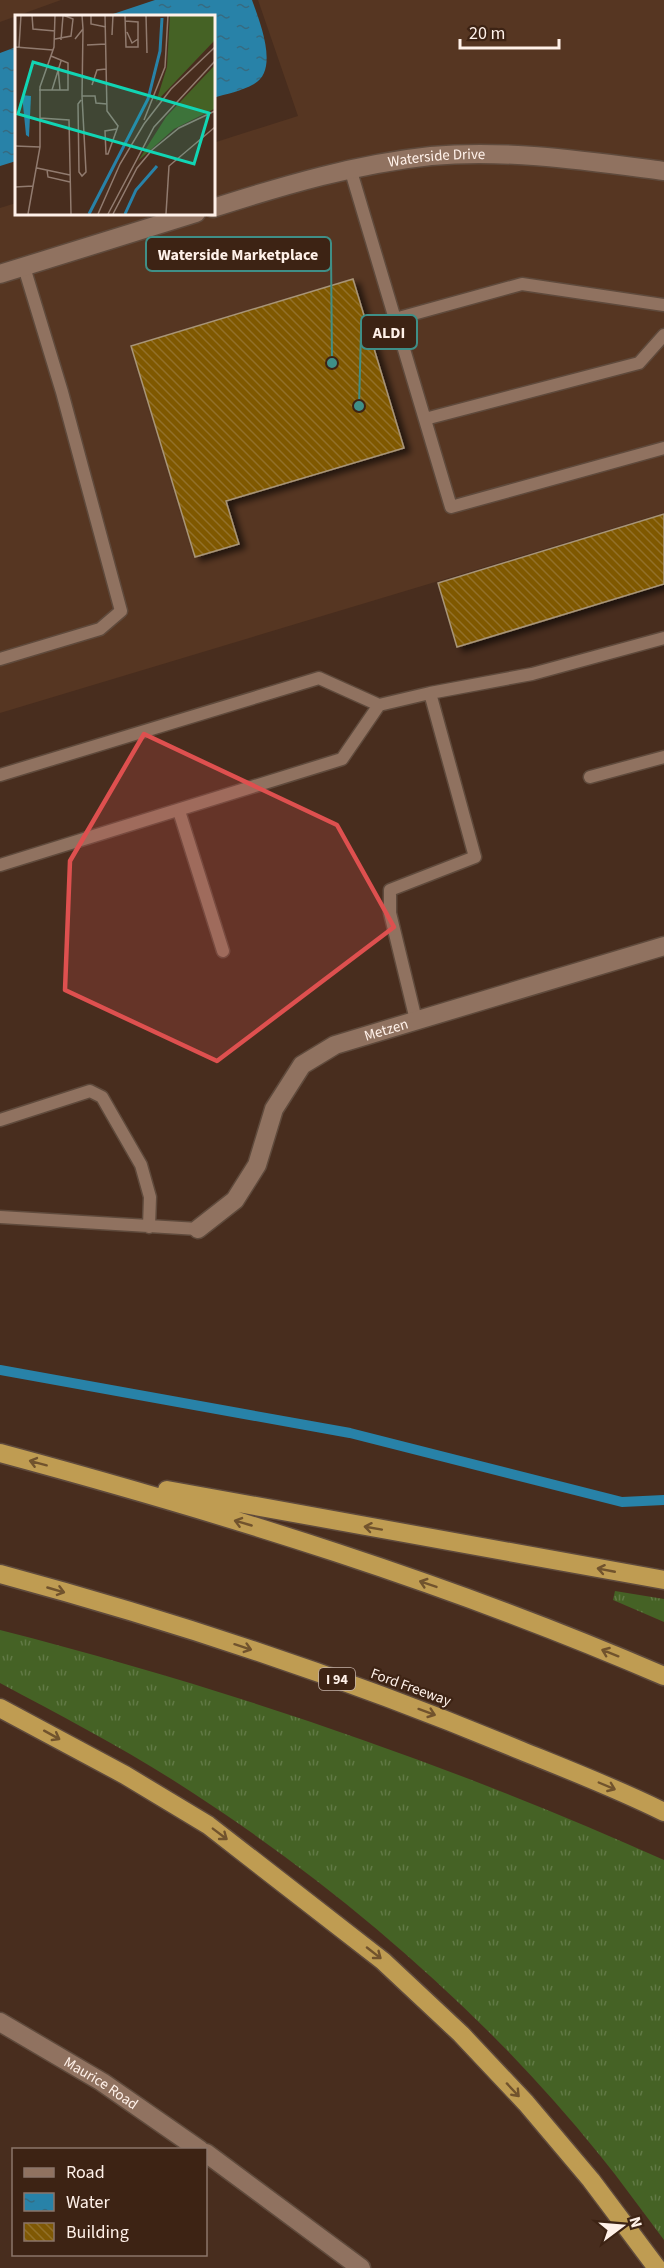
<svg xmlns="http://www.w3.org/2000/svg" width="664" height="2268" font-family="'Source Sans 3',sans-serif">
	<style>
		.built { fill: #563622 }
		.grass { fill: url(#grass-tufts) }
		.water { fill: url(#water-ripples) }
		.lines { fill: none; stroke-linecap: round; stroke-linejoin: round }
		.stream { stroke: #2882a8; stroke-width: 10 }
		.building { fill: url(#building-back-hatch); stroke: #a89578; stroke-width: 1.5; filter: url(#shadow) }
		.lane-casing { stroke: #5f4a3c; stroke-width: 15 }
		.street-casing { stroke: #5f4a3c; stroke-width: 21 }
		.highway-casing { stroke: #5f4a3c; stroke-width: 21 }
		.lane { stroke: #907260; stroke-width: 12 }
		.street { stroke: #907260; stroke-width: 18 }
		.highway { stroke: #bf9c52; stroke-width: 18 }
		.oneway { stroke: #71532d }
		.marked { fill: #de504f; fill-opacity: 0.2; stroke: #de504f; stroke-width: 4.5; stroke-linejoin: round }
		.labels { text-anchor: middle; stroke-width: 4.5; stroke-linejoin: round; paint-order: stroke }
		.shield { fill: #3d2314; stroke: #c5b3a9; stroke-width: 1.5 }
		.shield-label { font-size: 14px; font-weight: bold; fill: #fff1e9 }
		.street-label { font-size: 15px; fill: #fff1e9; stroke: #3d2314 }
		.inset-river { fill: none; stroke: #2882a8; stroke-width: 3 }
		.inset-road { fill: none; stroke: #917b6f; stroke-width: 1.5 }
		.view { fill: #11d5b4; fill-opacity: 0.15; stroke: #11d5b4; stroke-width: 3 }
		.inset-edge { fill: none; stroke: #fff1e9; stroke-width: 3 }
		.leader { fill: none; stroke: #3f8f87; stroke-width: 2 }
		.callout-dot { fill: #3f8f87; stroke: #3d2314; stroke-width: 2 }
		.callout { fill: #3d2314; stroke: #3f8f87; stroke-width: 2 }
		.callout-label { font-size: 16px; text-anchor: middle; font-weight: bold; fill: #fff1e9 }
	</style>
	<defs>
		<pattern id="grass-tufts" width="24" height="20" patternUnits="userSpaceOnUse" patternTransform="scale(1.5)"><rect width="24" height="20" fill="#456225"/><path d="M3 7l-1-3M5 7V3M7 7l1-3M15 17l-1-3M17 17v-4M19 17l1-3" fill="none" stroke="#617945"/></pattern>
		<pattern id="water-ripples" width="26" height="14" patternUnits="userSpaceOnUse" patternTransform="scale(1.5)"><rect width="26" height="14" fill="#2882a8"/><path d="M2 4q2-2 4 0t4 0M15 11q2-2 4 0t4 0" fill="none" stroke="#366b81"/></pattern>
		<pattern id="building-back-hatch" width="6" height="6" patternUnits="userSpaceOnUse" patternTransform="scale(1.5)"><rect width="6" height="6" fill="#7f5804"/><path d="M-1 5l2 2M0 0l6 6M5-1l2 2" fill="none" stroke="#927029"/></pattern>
		<filter id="shadow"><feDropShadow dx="6" dy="4" stdDeviation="3" flood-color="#0009"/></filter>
	</defs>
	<rect width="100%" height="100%" fill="#482d1e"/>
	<path class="built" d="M0 0H61L0 22Z
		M258 0H664V513L0 713V208L16 203V213H213V143L298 116Z"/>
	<path class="grass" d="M615 1591 664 1599V1622L613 1600Z
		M0 1630C227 1688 450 1764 664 1860V2240C642 2211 621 2181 598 2153 487 2015 342 1890 193 1793 131 1752 65 1718 0 1683Z"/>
	<path class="water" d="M155 0H252C259 20 280 70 254 84 242 91 226 94 213 98V16H107Z
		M16 47V161L0 166V53Z"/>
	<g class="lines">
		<path class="stream" d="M0 1370 350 1433 622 1502 664 1500"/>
	</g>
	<path class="building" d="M353 279 404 448 226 501 239 544 195 557 131 346Z
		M664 514V584L457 647 438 583Z"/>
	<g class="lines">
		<defs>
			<path id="lane" d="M350 168 451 507 664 448
				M395 319 522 284 664 305
				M425 419 639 363 664 335
				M0 659 100 629 121 611 62 392 24 267
				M0 775 319 678 379 705
				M590 777 664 757
				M179 811 223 951
				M0 865 342 759 379 705 430 693
				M416 1020 390 913V890L475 857 430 693 532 674 664 638
				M0 1120 90 1091 102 1097 141 1165 150 1197 149 1227
				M0 1217 198 1229"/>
			<g id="street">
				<path id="s1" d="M213 208C285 185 356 164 431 156 509 149 587 161 664 171"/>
				<path d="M0 274 196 213"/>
				<path id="s2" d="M198 1229 235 1200 257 1165 274 1109 302 1065 335 1045 664 946"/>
				<path id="s3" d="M0 2022 102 2082 200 2150"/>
				<path d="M206 2153 361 2268"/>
			</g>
			<path id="highway" d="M0 1453C226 1514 449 1583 664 1676
				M167 1490 664 1580
				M0 1574C178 1622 352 1680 522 1751 569 1770 618 1789 664 1812
				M0 1708 125 1775 208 1825 383 1961 461 2034 526 2103 591 2180 657 2268"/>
		</defs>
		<use href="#lane" class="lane-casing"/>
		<use href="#street" class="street-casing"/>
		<use href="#highway" class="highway-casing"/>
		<use href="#lane" class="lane"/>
		<use href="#street" class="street"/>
		<use href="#highway" class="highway"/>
	</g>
	<defs><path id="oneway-shaft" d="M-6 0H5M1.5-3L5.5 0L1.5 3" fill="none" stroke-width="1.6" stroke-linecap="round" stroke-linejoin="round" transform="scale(1.5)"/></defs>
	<g class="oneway">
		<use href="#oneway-shaft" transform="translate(38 1463) rotate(-165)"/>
		<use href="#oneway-shaft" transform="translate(243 1523) rotate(-164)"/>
		<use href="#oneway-shaft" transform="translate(373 1528) rotate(-170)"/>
		<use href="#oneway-shaft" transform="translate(606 1570) rotate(-169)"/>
		<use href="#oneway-shaft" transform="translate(428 1584) rotate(-161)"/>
		<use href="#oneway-shaft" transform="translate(56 1590) rotate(16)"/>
		<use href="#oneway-shaft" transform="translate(243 1647) rotate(18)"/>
		<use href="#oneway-shaft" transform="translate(610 1653) rotate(-158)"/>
		<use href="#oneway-shaft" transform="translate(427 1712) rotate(20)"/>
		<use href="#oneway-shaft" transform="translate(52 1735) rotate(29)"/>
		<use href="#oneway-shaft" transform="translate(607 1786) rotate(23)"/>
		<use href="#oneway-shaft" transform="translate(220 1834) rotate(37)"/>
		<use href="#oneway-shaft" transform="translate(374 1953) rotate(38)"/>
		<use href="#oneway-shaft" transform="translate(513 2090) rotate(47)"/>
	</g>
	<path class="marked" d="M144 734 337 825 394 927 217 1061 65 990 70 861Z"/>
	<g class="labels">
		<rect class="shield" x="319" y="1668" width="36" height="22" rx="4.5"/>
		<g class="shield-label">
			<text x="337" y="1684">I 94</text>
		</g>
		<g class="street-label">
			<text dy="5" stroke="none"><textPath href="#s1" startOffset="230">Waterside Drive</textPath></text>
			<text dy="5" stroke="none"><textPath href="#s2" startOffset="291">Metzen</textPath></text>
			<text transform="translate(411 1687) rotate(20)" y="5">Ford Freeway</text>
			<text dy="5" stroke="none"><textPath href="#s3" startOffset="118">Maurice Road</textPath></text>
		</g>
	</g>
	<g transform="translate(15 15)">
		<rect width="200" height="200" fill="#482d1e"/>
		<path d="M155 0H199V26L141 87 152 52ZM199 51V94L159 114 123 146 151 102Z" fill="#456225"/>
		<path d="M7 80 16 81 14 122 11 120Z" fill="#2882a8"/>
		<path class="inset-river" d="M74 199 133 84 145 36 147 3M110 199 121 175 142 151"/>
		<path class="inset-road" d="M17 0 18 14 40 16M76 0V9L91 12M90 0 92 96 103 111 102 114 93 139H91L90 116 102 114M131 0 132 38M110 6 123 7V32H111L110 1 111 0M68 14 67 81H80L81 88 92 89M112 17 117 28 123 24M97 20 98 0M40 24 56 21 58 4 48 0M60 24 68 14 67 0M46 25 48 1M72 30 91 29M0 32 38 35M4 32 6 0M43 52 45 75M77 70 82 55 91 54M24 75H53V48L36 41M37 75 46 46M66 85 63 89 64 157 67 161 71 157 67 81M25 103 54 105 56 199M129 105 150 52 153 0M0 131 25 132M22 153 55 160M32 155 33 162 55 167M0 172 18 171M13 199 25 132V72L39 32 40 0M83 199 105 149 129 109 156 74 200 32M93 199 139 112 200 46M98 199 122 153 137 135 164 113 200 96M151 199 154 151 200 112"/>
		<path class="view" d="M18 47 194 98 179 149 3 99Z"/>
		<rect width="200" height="200" class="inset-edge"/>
	</g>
	<path class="leader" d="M332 363L331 254M359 406L361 332"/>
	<g class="callout-dot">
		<circle cx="332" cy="363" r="6"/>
		<circle cx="359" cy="406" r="6"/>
	</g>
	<g class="callout">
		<rect x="146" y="237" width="185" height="34" rx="6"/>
		<rect x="361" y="315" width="56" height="34" rx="6"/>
	</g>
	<g class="callout-label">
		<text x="238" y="260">Waterside Marketplace</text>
		<text x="389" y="338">ALDI</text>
	</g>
	<rect x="12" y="2148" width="195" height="108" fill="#3d2314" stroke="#8b7569" stroke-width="1.5"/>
	<rect x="24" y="2168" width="30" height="9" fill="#907260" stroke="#8b7569" stroke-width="1.5"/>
	<text x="66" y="2178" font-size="18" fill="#fff1e9">Road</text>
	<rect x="24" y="2193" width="30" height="18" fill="url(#water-ripples)" stroke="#8b7569" stroke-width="1.5"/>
	<text x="66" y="2208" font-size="18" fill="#fff1e9">Water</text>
	<rect x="24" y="2223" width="30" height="18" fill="url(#building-back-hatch)" stroke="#8b7569" stroke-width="1.5"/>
	<text x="66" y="2238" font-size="18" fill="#fff1e9">Building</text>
	<g transform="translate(622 2226) rotate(74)" stroke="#3d2314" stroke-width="4.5" paint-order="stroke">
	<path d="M0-4.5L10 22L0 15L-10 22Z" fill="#fff1e9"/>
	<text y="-9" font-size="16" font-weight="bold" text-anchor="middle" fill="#fff1e9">N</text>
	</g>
	<path d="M460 39v9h99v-9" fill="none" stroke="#fff1e9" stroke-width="3"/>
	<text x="469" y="39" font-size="18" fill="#fff1e9" stroke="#3d2314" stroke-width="4.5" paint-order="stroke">20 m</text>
</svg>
